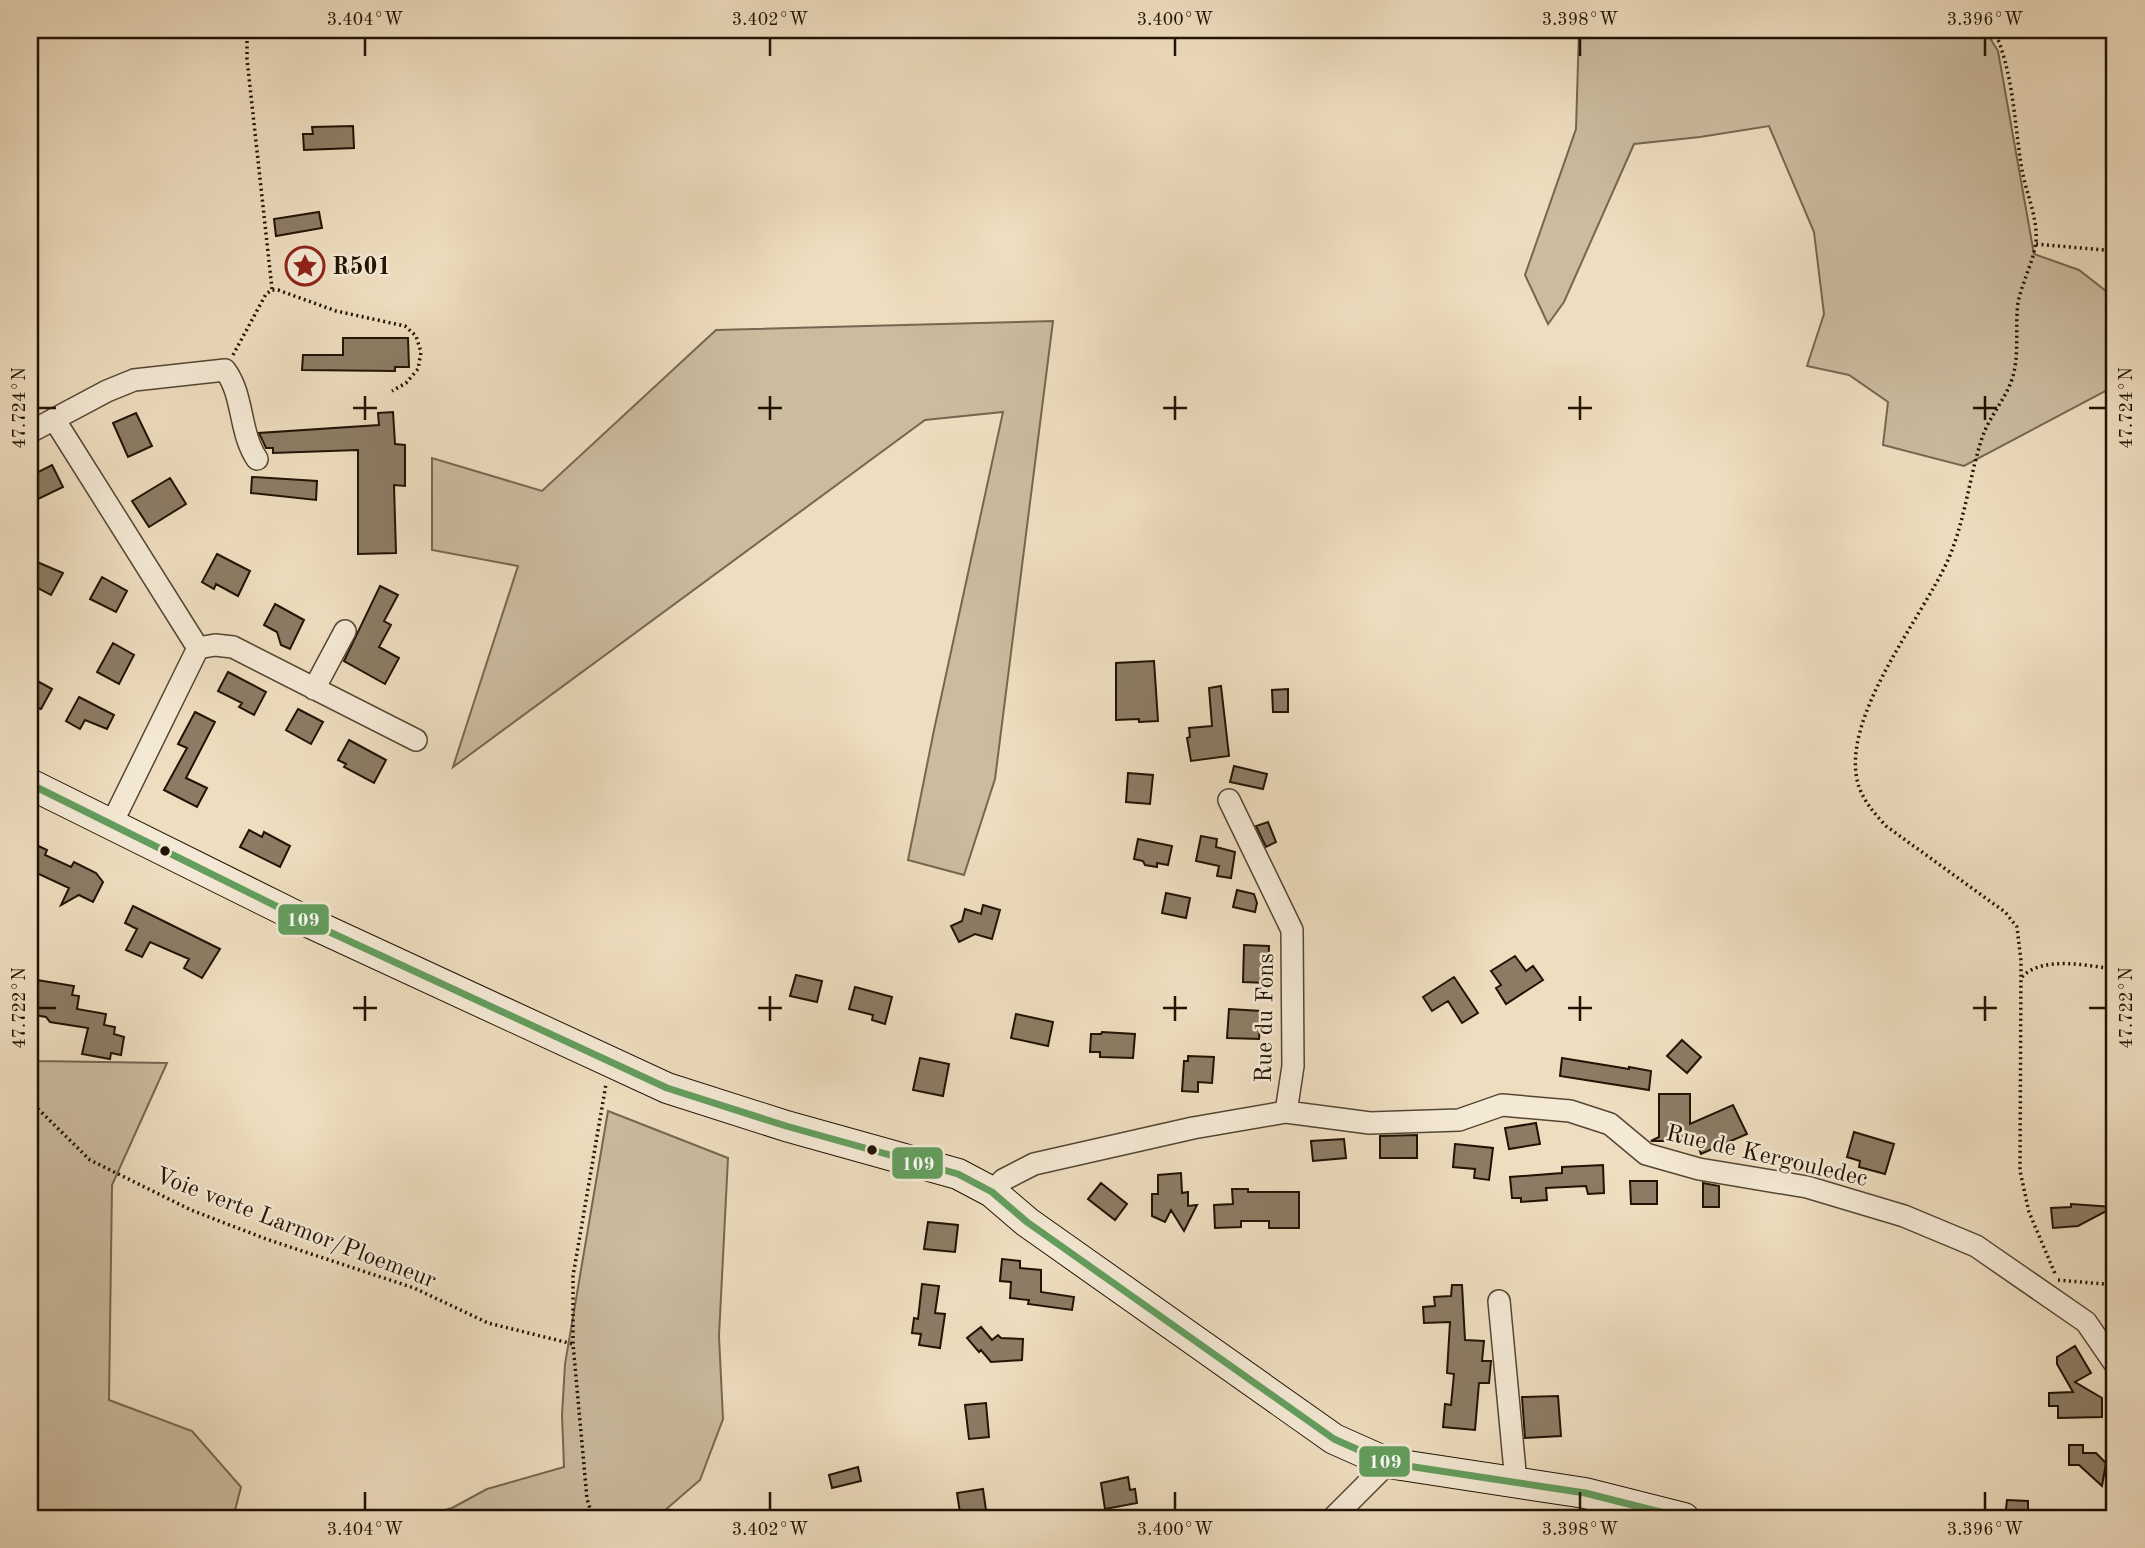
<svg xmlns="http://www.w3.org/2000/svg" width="2145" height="1548" font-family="'Old Standard TT',serif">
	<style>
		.green { fill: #cbbb9f; stroke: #766752; stroke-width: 2 }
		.building { fill: #8c7c65; stroke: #211304; stroke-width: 2 }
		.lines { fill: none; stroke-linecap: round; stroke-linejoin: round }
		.street-casing { stroke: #544633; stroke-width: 24 }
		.secondary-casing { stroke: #211304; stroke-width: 32 }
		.path { stroke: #211304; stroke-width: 3.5; stroke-dasharray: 2 3.5; stroke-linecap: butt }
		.street { stroke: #f4e9d5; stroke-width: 21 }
		.secondary { stroke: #f4e9d5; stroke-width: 30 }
		.bus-1-casing { stroke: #f4e9d5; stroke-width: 12 }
		.bus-1 { stroke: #639e5e; stroke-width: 7 }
		.ticks { fill: none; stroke: #211304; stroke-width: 2.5 }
		.bus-dot { fill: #211304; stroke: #f4e9d5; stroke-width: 2.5 }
		.labels { text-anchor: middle; stroke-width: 5; stroke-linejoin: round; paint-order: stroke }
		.poi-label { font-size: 24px; font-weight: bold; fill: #211304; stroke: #f4e9d5; text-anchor: start }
		.street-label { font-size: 24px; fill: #211304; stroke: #f4e9d5 }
		.line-badge { stroke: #f4e9d5; stroke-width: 2.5 }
		.badge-label { font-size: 19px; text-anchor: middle; font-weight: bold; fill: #fff }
		.neatline { fill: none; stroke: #211304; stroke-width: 2.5 }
		.ticks-label { font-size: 18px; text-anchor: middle; fill: #211304 }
	</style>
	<rect width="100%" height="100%" fill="#eeddbf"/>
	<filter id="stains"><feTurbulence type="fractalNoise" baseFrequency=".00286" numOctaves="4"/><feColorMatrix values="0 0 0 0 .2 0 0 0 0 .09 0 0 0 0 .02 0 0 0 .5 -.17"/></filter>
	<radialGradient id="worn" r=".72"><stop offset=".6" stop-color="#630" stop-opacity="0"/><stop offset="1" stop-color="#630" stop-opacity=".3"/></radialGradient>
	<path class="green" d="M1579 30H1985L1998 51 2034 254 2079 270 2115 298V386L1964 466 1883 445 1888 402 1849 375 1807 366 1824 314 1814 232 1769 126 1700 137 1634 144 1564 302 1548 324 1525 275 1576 129Z
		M1053 321 995 779 964 875 908 860 934 730 1003 412 925 420 453 767 518 566 432 550V458L542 491 716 330Z
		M30 1059 35 1061 167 1063 112 1185 109 1400 192 1431 241 1487 233 1518H30Z
		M608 1111 728 1158 719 1336 723 1419 700 1480 656 1518H418L452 1508 487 1489 564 1467 562 1415 565 1364Z"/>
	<path class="building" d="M353 126 354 148 304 150 303 134H313L312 127Z
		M319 212 322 228 276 236 274 219Z
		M306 248 322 263 304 285 287 270Z
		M343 338H408L409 367H395V371L302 370 303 355H343Z
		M393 412 395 444 405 445V486L394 485 396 553 358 554V450L273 453V448H266L259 433 379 425 378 413Z
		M136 413 152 446 128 457 113 423Z
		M52 465 63 487 34 501 30 492V476Z
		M252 477 317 481 316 500 251 493Z
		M170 478 186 504 149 527 132 501Z
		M217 554 250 571 238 596 216 584 214 589 202 582Z
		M30 559 63 573 51 595 30 584Z
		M102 577 127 591 116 612 90 599Z
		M380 586 398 595 384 621 391 625 379 647 399 658 385 684 344 661Z
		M275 604 304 620 290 649 281 645 277 632 264 625Z
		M113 643 134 655 119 684 97 672Z
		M1154 661 1158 721 1139 722V719L1116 720V663Z
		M228 672 266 692 254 715 239 707 242 703 218 691Z
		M30 677 52 689 41 709 30 706Z
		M1221 686 1229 756 1191 761 1187 738 1190 737 1189 728 1212 726 1209 688Z
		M1288 689V712H1273L1272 690Z
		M79 697 114 715 107 729 85 720 80 729 66 721Z
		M298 709 323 722 311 744 286 730Z
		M195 712 215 722 186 778 207 788 197 807 164 790 187 748 178 744Z
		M349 740 386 760 374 783 344 767 346 764 338 760Z
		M1234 766 1267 774 1263 789 1230 782Z
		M1128 773 1153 775 1150 804 1126 802Z
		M1268 822 1276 842 1266 847 1256 826Z
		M249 830 262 837 264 832 290 846 280 867 240 847Z
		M1201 836 1217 839 1216 847 1235 852 1231 878 1217 876 1219 866 1196 861Z
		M1138 839 1172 846 1168 865 1157 863V867L1145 865 1143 861 1134 859Z
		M30 842 47 850 45 855 71 867 74 862 96 873 103 882 93 902 79 895 61 905 69 888 37 873 30 889Z
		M1237 890 1254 894 1257 903 1255 912 1233 907Z
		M1166 893 1190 898 1186 918 1162 913Z
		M983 905 1000 910 992 939 975 934 959 942 951 926 962 921 965 909 981 914Z
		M133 906 220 949 202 978 184 968 189 959 150 942 142 957 126 950 137 929 125 923Z
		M1244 945 1269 946 1268 983 1243 982Z
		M1515 956 1526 971 1533 966 1543 980 1506 1004 1496 988 1501 985 1491 971Z
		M796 975 822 981 817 1002 790 996Z
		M1454 977 1478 1013 1462 1023 1448 1001 1432 1011 1423 997Z
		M31 979 74 986 72 995 79 996 77 1009 106 1014 104 1025 115 1027 114 1034 124 1037 121 1055 111 1053 110 1059 82 1054 88 1028 50 1022 46 1017 34 1015 36 1004 30 1003Z
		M855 987 892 997 885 1024 872 1020 873 1015 849 1009Z
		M1229 1009 1261 1011 1259 1039 1227 1038Z
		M1016 1014 1053 1022 1048 1046 1011 1038Z
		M1102 1032 1135 1034 1133 1058 1100 1057V1052H1090L1091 1034H1101Z
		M1682 1040 1701 1057 1687 1073 1667 1056Z
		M1188 1056 1214 1057 1212 1083 1198 1082V1092L1182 1091 1184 1061H1188Z
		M920 1058 949 1064 943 1096 913 1090Z
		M1562 1058 1629 1069V1067L1651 1071 1649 1090 1560 1076Z
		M1659 1094H1690V1124L1733 1105 1747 1134 1701 1154 1696 1141H1651L1659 1137Z
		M1536 1123 1540 1144 1509 1149 1505 1128Z
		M1854 1132 1894 1144 1885 1174 1859 1167 1860 1161 1847 1157Z
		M1417 1135V1158H1380V1136Z
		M1344 1139 1346 1158 1313 1161 1311 1141Z
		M1455 1144 1493 1148 1489 1180 1474 1178 1475 1169 1453 1167Z
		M1603 1165 1604 1193 1588 1194 1586 1186 1546 1188 1547 1200 1521 1202V1198H1512L1510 1177 1562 1173V1167Z
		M1181 1173 1182 1193 1188 1192V1206L1197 1205 1184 1231 1171 1210 1165 1222 1152 1216V1194H1158V1175Z
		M1630 1181H1657V1204H1631Z
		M1101 1183 1127 1204 1115 1220 1088 1199Z
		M1703 1183 1719 1186V1207H1703Z
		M1232 1189H1248V1192H1299V1228H1269V1221H1241V1227L1215 1228 1214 1205 1233 1204Z
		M2071 1204 2114 1207 2078 1226 2053 1228 2051 1208 2071 1207Z
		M928 1222 958 1225 955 1252 924 1249Z
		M1002 1259 1020 1261V1268L1041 1270V1292L1074 1297 1072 1310 1028 1304 1029 1300 1010 1298 1011 1282 1000 1281Z
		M922 1284 939 1286 935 1313 945 1314 940 1348 919 1345 921 1334 912 1333 914 1318 918 1319Z
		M1452 1285H1462L1465 1340 1484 1341 1482 1361H1491L1489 1383H1479L1475 1430 1443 1427 1445 1404 1451 1405 1454 1374 1447 1373 1450 1322 1424 1323 1423 1307 1435 1306 1434 1297 1451 1296Z
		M981 1327 992 1340 998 1335 1001 1338 1023 1339 1022 1360 991 1362 981 1350 979 1352 967 1338Z
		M2075 1346 2091 1373 2075 1382 2102 1398V1417L2058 1418V1406H2049V1393L2073 1392 2057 1364V1357Z
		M1558 1396 1561 1436 1525 1438 1522 1397Z
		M986 1403 989 1437 969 1439 965 1405Z
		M2069 1445H2083V1453H2096L2106 1463 2102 1486 2079 1465H2069Z
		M858 1467 861 1481 832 1488 829 1475Z
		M1128 1477 1130 1490 1135 1489 1137 1503 1105 1509 1101 1483Z
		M983 1489 986 1510 960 1513 957 1493Z
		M2007 1500 2028 1501V1518H2005Z"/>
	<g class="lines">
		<defs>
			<path id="street" d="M54 419 198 648 111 825
				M30 432 107 391 134 380 225 370C244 395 239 433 257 459
				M198 648 215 645 233 647 416 740
				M314 689 345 631
				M1229 800 1292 930 1293 1066 1286 1112
				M992 1192 1003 1180 1034 1164 1193 1128 1286 1112 1370 1123 1459 1120 1502 1105 1570 1111 1610 1124 1646 1154 1699 1169 1807 1187 1904 1216 1976 1246 2086 1322 2115 1364
				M1499 1301 1516 1482
				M1333 1518 1388 1463"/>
			<path id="secondary" d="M30 784 308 922 667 1088 786 1126 958 1174 992 1192 1027 1222 1334 1439 1388 1463 1585 1493 1684 1518"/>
		</defs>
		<use href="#street" class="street-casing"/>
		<use href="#secondary" class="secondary-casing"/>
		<path class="path" d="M247 30V59L272 289
			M1994 30C2014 74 2014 123 2022 170 2026 193 2038 218 2036 242 2033 263 2022 282 2018 303 2015 326 2019 349 2014 372 2009 396 1990 414 1982 438 1969 478 1965 521 1948 560 1921 620 1837 721 1859 787 1865 803 1875 814 1886 826L2005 912 2017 927 2021 961 2020 1171 2029 1212 2056 1276
			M2036 244 2115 251
			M233 355 266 294 272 290H278L336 311 405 326 416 336 421 352 418 369 406 383 392 391
			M2022 977C2043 955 2088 966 2115 969
			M30 1101 90 1160 191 1210 266 1239 414 1288 488 1323 573 1344
			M2058 1280 2115 1285
			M593 1518 587 1499 573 1344V1276L606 1084"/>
		<use href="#street" class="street"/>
		<use href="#secondary" class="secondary"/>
		<defs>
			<path id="bus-1" d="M30 784 308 922 667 1088 786 1126 958 1174 992 1192 1027 1222 1334 1439 1388 1463 1585 1493 1684 1518"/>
		</defs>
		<use href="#bus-1" class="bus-1-casing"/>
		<use href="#bus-1" class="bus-1"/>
	</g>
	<path class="ticks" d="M365 38V56M770 38V56M1175 38V56M1580 38V56M1985 38V56M365 396V420M770 396V420M1175 396V420M1580 396V420M1985 396V420M38 408H56M353 408H377M758 408H782M1163 408H1187M1568 408H1592M1973 408H1997M2089 408H2106M365 996V1021M770 996V1021M1175 996V1021M1580 996V1021M1985 996V1021M38 1008H56M353 1008H377M758 1008H782M1163 1008H1187M1568 1008H1592M1973 1008H1997M2089 1008H2106M365 1492V1510M770 1492V1510M1175 1492V1510M1580 1492V1510M1985 1492V1510"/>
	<defs>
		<symbol id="sight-ring" viewBox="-11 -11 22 22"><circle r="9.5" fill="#f4e9d5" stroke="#8f2418" stroke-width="1.5"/><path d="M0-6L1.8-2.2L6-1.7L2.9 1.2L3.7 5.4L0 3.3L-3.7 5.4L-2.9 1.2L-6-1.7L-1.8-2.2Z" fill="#8f2418"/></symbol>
	</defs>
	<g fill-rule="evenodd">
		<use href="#sight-ring" x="283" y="244" width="44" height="44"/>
	</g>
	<g class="bus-dot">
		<circle cx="165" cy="851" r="6"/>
		<circle cx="872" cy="1150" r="6"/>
	</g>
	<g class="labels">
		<g class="poi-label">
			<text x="332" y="274">R501</text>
		</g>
		<g class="street-label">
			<text transform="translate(1264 1018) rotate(-89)" y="8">Rue du Fons</text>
			<text transform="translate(1767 1155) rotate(13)" y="8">Rue de Kergouledec</text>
			<text transform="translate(296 1227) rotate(21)" y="8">Voie verte Larmor/Ploemeur</text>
		</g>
	</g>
	<g class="line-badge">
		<rect x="277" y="903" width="53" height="33" rx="7" fill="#639e5e"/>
		<rect x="891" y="1146" width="53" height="34" rx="7" fill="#639e5e"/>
		<rect x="1358" y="1445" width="53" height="33" rx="7" fill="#639e5e"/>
	</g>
	<g class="badge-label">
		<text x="303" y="926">109</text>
		<text x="918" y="1170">109</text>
		<text x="1385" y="1468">109</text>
	</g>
	<rect width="2145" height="1548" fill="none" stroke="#eeddbf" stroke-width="77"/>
	<rect x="38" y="38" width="2068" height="1472" class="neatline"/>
	<g class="ticks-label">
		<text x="365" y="25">3.404°W</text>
		<text x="770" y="25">3.402°W</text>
		<text x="1175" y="25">3.400°W</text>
		<text x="1580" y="25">3.398°W</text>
		<text x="1985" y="25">3.396°W</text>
		<text transform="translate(19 408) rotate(-90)" y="6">47.724°N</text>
		<text transform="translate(2126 408) rotate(-90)" y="6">47.724°N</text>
		<text transform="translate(19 1008) rotate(-90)" y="6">47.722°N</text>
		<text transform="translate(2126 1008) rotate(-90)" y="6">47.722°N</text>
		<text x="365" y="1535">3.404°W</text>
		<text x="770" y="1535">3.402°W</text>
		<text x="1175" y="1535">3.400°W</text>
		<text x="1580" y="1535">3.398°W</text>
		<text x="1985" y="1535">3.396°W</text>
	</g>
	<rect width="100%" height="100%" filter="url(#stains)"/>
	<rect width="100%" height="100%" fill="url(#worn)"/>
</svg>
